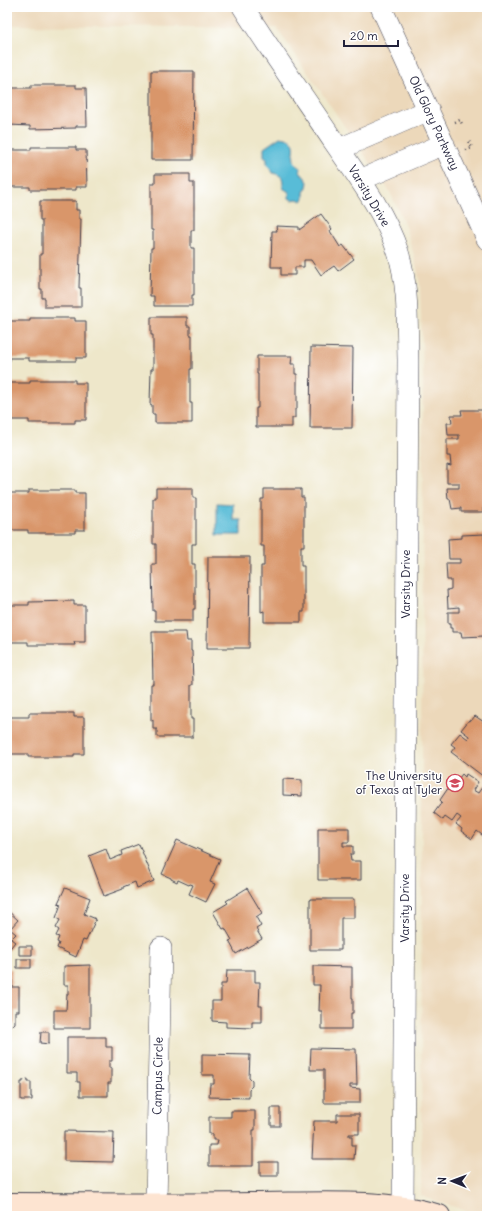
<svg xmlns="http://www.w3.org/2000/svg" width="494" height="1223" font-family="Delius,sans-serif">
	<style>
		.built { fill: #ecd8ba }
		.water { fill: #59bcd7; stroke: #3e6f89 }
		.building { fill: #d9966b }
		.lines { fill: none; stroke-linecap: round; stroke-linejoin: round }
		.street-casing { stroke: #414050; stroke-width: 22 }
		.secondary-casing { stroke: #414050; stroke-width: 24 }
		.path { stroke: #414050; stroke-width: 2.5; stroke-dasharray: 1 3; stroke-linecap: butt }
		.street { stroke: #fff; stroke-width: 21 }
		.secondary { stroke: #fde4d1; stroke-width: 22 }
		.labels { text-anchor: middle; stroke-width: 3; stroke-linejoin: round; paint-order: stroke }
		.street-label { font-size: 12px; fill: #22223b; stroke: #fff }
		.poi-label { font-size: 12px; fill: #22223b; stroke: #fff; text-anchor: end }
	</style>
	<rect width="100%" height="100%" fill="#fff"/>
	<filter id="ink" filterUnits="userSpaceOnUse"><feTurbulence type="fractalNoise" baseFrequency=".025" numOctaves="2"/><feDisplacementMap in="SourceGraphic" scale="8" xChannelSelector="R" yChannelSelector="G"/><feConvolveMatrix kernelMatrix="1 2 1 2 8 2 1 2 1" color-interpolation-filters="sRGB"/></filter>
	<filter id="wash" filterUnits="userSpaceOnUse"><feTurbulence type="fractalNoise" baseFrequency=".012" numOctaves="4" result="noise"/><feDisplacementMap in="SourceGraphic" scale="16" xChannelSelector="R" yChannelSelector="G"/><feGaussianBlur stdDeviation="0.9" result="paint"/><feColorMatrix in="noise" values="0 0 0 0 0 0 0 0 0 0 0 0 0 0 0 0 0 1.4 0 .05"/><feComposite in="paint" operator="in"/></filter>
	<g filter="url(#wash)">
		<rect width="100%" height="100%" fill="#eee7ca"/>
		<path class="built" d="M7 7H487V1216H482L421 1196 423 371 420 284 414 255 404 223 390 192 277 28 7 25Z"/>
		<path class="water" d="M280 137C283 138 287 138 289 139 302 147 285 159 301 168L300 172 306 179 308 182 307 187 304 192V199L302 201 297 199 292 200 289 198V192L283 188C283 177 283 176 273 173L271 169 267 165V159L264 157V148Z
			M217 503 233 504V520H241V535H217Z"/>
		<g id="blocks">
			<path class="building" d="M151 71H194L193 160H151Z
				M7 85H10V88H31V85H76V88H86L87 126H76V128L30 129V126L10 125V128H7Z
				M7 147H10V150H31V147H76V150H86L87 187H76V190H30V187H10V190H7Z
				M155 174H190V183H194V230H191V248H194V295H192V306H154V296H150L151 248H153V230H151V184H155Z
				M40 201H76V210H79V219H81L79 288H81V307H45V298H42V289H40V254H42V220H40Z
				M321 214 332 229 330 231 340 247 343 245 354 259 338 271 334 266 321 275 311 260H304V267H295V275H281V267H271L272 231H277L276 226 299 227V230Z
				M151 317H187V326H190V335H192V369H190V403H192V423H155V414H152V405L150 404 151 369H153V335H151Z
				M7 318H9V321H30V318H75V321H86V358H76V361H29V358H10V361H7Z
				M311 347 353 348 352 428H310Z
				M257 356H292L291 364H295V374H297V409H295V418H292V427H256V408H258V374H257Z
				M7 380H9V383H30V380H75V383H86V420H75V423H29V420H9V423H7Z
				M461 410H483V416H487V434H485V439H487V483H485V488H487V508H483V512H461V508L452 509 450 499H448L447 488H459V483H447V465L451 466 450 456H447V439H459V435H448L447 423H452L451 415H462Z
				M156 488H193V498H196V544H192V564H195V609H193V621H155V611H153L152 564H156V544H153V498H156Z
				M264 489H301V497H304V546H301V566H304V612H301V622H264V611L261 612V566H264V546H261V499H264Z
				M7 490H9V493H29V490H75V493H85V530H75V533H28V530H9V533H7Z
				M484 534V539H487V607H485L486 612H487V632H484V636L462 637 461 632H452V628H450V624H448V612H459V607L448 608 447 590 451 589V580H447L446 563H460V559H449L448 539 462 538V535Z
				M208 557H250L249 648H207Z
				M7 601H8V605H29V602L74 601V605H85V642H74L75 645H28V642H7Z
				M152 632H186L187 641H191V651H192L193 685H191V719H193V737H157V729H153V720L151 721V684H153Z
				M29 713H74V717H84V754H74V757H28V754H7V717H29Z
				M475 716 484 722 487 718V775L486 774 484 777 451 752 455 747 451 744 460 733 468 739 469 736 461 730 469 720 471 721Z
				M462 774 465 777 466 774 478 782 473 790 478 793 483 786 487 789V798L484 801 487 803V839L477 831 472 839 461 831 462 829 456 824 461 818 457 815 452 822 445 817 443 820 434 813 442 802 440 800 453 781 456 782Z
				M283 779 302 780V796L283 795Z
				M318 828H349V842H343V846H353V854H350L351 861H361V880H318Z
				M177 840 220 859 210 882 215 884 206 902 189 894 193 885 190 884 189 885 178 880 177 882 171 879V878L162 874Z
				M139 844 154 881 137 888 135 882 123 887V889L104 896 89 856 106 849 110 860 122 855 121 851Z
				M65 888 90 898 84 914 96 919 86 941 83 940 76 957 57 948 59 943 57 942 59 937 56 936 59 930 56 928 60 920 56 918 61 904 58 903Z
				M247 888 262 913 256 917 261 926 256 929 262 939 236 954 229 941 232 940 225 928 223 929 213 912 228 903 226 901Z
				M310 899H354V918H341V950H310Z
				M7 910 18 920 10 929 16 934 11 939 15 942 7 952Z
				M19 946H32V955H19Z
				M17 959H31V968H17Z
				M90 965V1028H54V1010H66L67 994H68V985H64V966Z
				M313 966 352 967V998H353V1013H351V1029H322V1011H319L320 985H313Z
				M7 969H12V987H19V1011H15V1023L11 1027H7Z
				M227 970H255V982H260L259 1006H262V1022H252V1028L226 1027V1022L212 1021V1001H221V984H226Z
				M41 1032H49V1044L40 1043Z
				M67 1037H106V1047H112V1061H109V1068H111V1083H108V1096H80V1082H77V1073H67Z
				M311 1048 356 1049 357 1085H350V1088L360 1089V1103H324V1070H310Z
				M202 1054 250 1055 249 1078 252 1081V1086L249 1089V1098L209 1097 210 1084H214V1075H202Z
				M28 1079V1082H31V1097H32V1100H21V1082H23V1080Z
				M271 1108H280V1126H271Z
				M231 1111H255V1130H253V1166H209V1145H217L218 1140H213V1134H209V1117H231Z
				M337 1114H359V1134H349V1136H352V1145H355L354 1159H312L314 1121H337Z
				M64 1131 114 1132 113 1162 64 1161Z
				M260 1162H278V1176H260Z"/>
		</g>
	</g>
	<g filter="url(#ink)">
		<use href="#blocks" fill-opacity="0" stroke="#414050" stroke-width="1"/>
		<g class="lines">
			<defs>
				<path id="street" d="M243 7C272 53 304 97 334 142 358 177 384 211 398 252 409 287 407 324 408 360L403 1207
					M381 7 487 239
					M339 149 429 110
					M360 180 444 144
					M156 1205 161 948"/>
				<path id="secondary" d="M7 1204C89 1204 171 1205 252 1204 312 1204 382 1198 439 1216"/>
			</defs>
			<use href="#street" class="street-casing"/>
			<use href="#secondary" class="secondary-casing"/>
			<path class="path" d="M455 122 460 120 462 124
				M466 150 472 148 469 141"/>
			<use href="#street" class="street"/>
			<use href="#secondary" class="secondary"/>
		</g>
	</g>
	<defs>
		<symbol id="university-ring" viewBox="-11 -11 22 22"><circle r="9.5" fill="#fff" stroke="#d1495b" stroke-width="1.5"/><path d="M0-5L7-2L0 1L-7-2ZM-4 1L0 2.5L4 1V4Q0 6-4 4Z" fill="#d1495b"/></symbol>
	</defs>
	<g fill-rule="evenodd">
		<use href="#university-ring" x="445" y="773" width="20" height="20"/>
	</g>
	<g class="labels">
		<g class="street-label">
			<text transform="translate(434 123) rotate(65)" y="4">Old Glory Parkway</text>
			<text transform="translate(369 196) rotate(59)" y="4">Varsity Drive</text>
			<text transform="translate(406 584) rotate(-90)" y="4">Varsity Drive</text>
			<text transform="translate(405 908) rotate(-90)" y="4">Varsity Drive</text>
			<text transform="translate(158 1076) rotate(-89)" y="4">Campus Circle</text>
		</g>
		<g class="poi-label">
			<text x="442" y="780">The University<tspan x="442" dy="14">of Texas at Tyler</tspan></text>
		</g>
	</g>
	<rect width="494" height="1223" fill="none" stroke="#fff" stroke-width="24"/>
	<g transform="translate(452 1181) rotate(271)" stroke="#ffffff" stroke-width="3" paint-order="stroke">
	<path d="M0-3L7 15L0 10L-7 15Z" fill="#22223b"/>
	<text y="-6" font-size="11" font-weight="bold" text-anchor="middle" fill="#22223b">N</text>
	</g>
	<path d="M344 40v6h54v-6" fill="none" stroke="#22223b" stroke-width="2"/>
	<text x="350" y="40" font-size="12" fill="#22223b" stroke="#ffffff" stroke-width="3" paint-order="stroke">20 m</text>
</svg>
